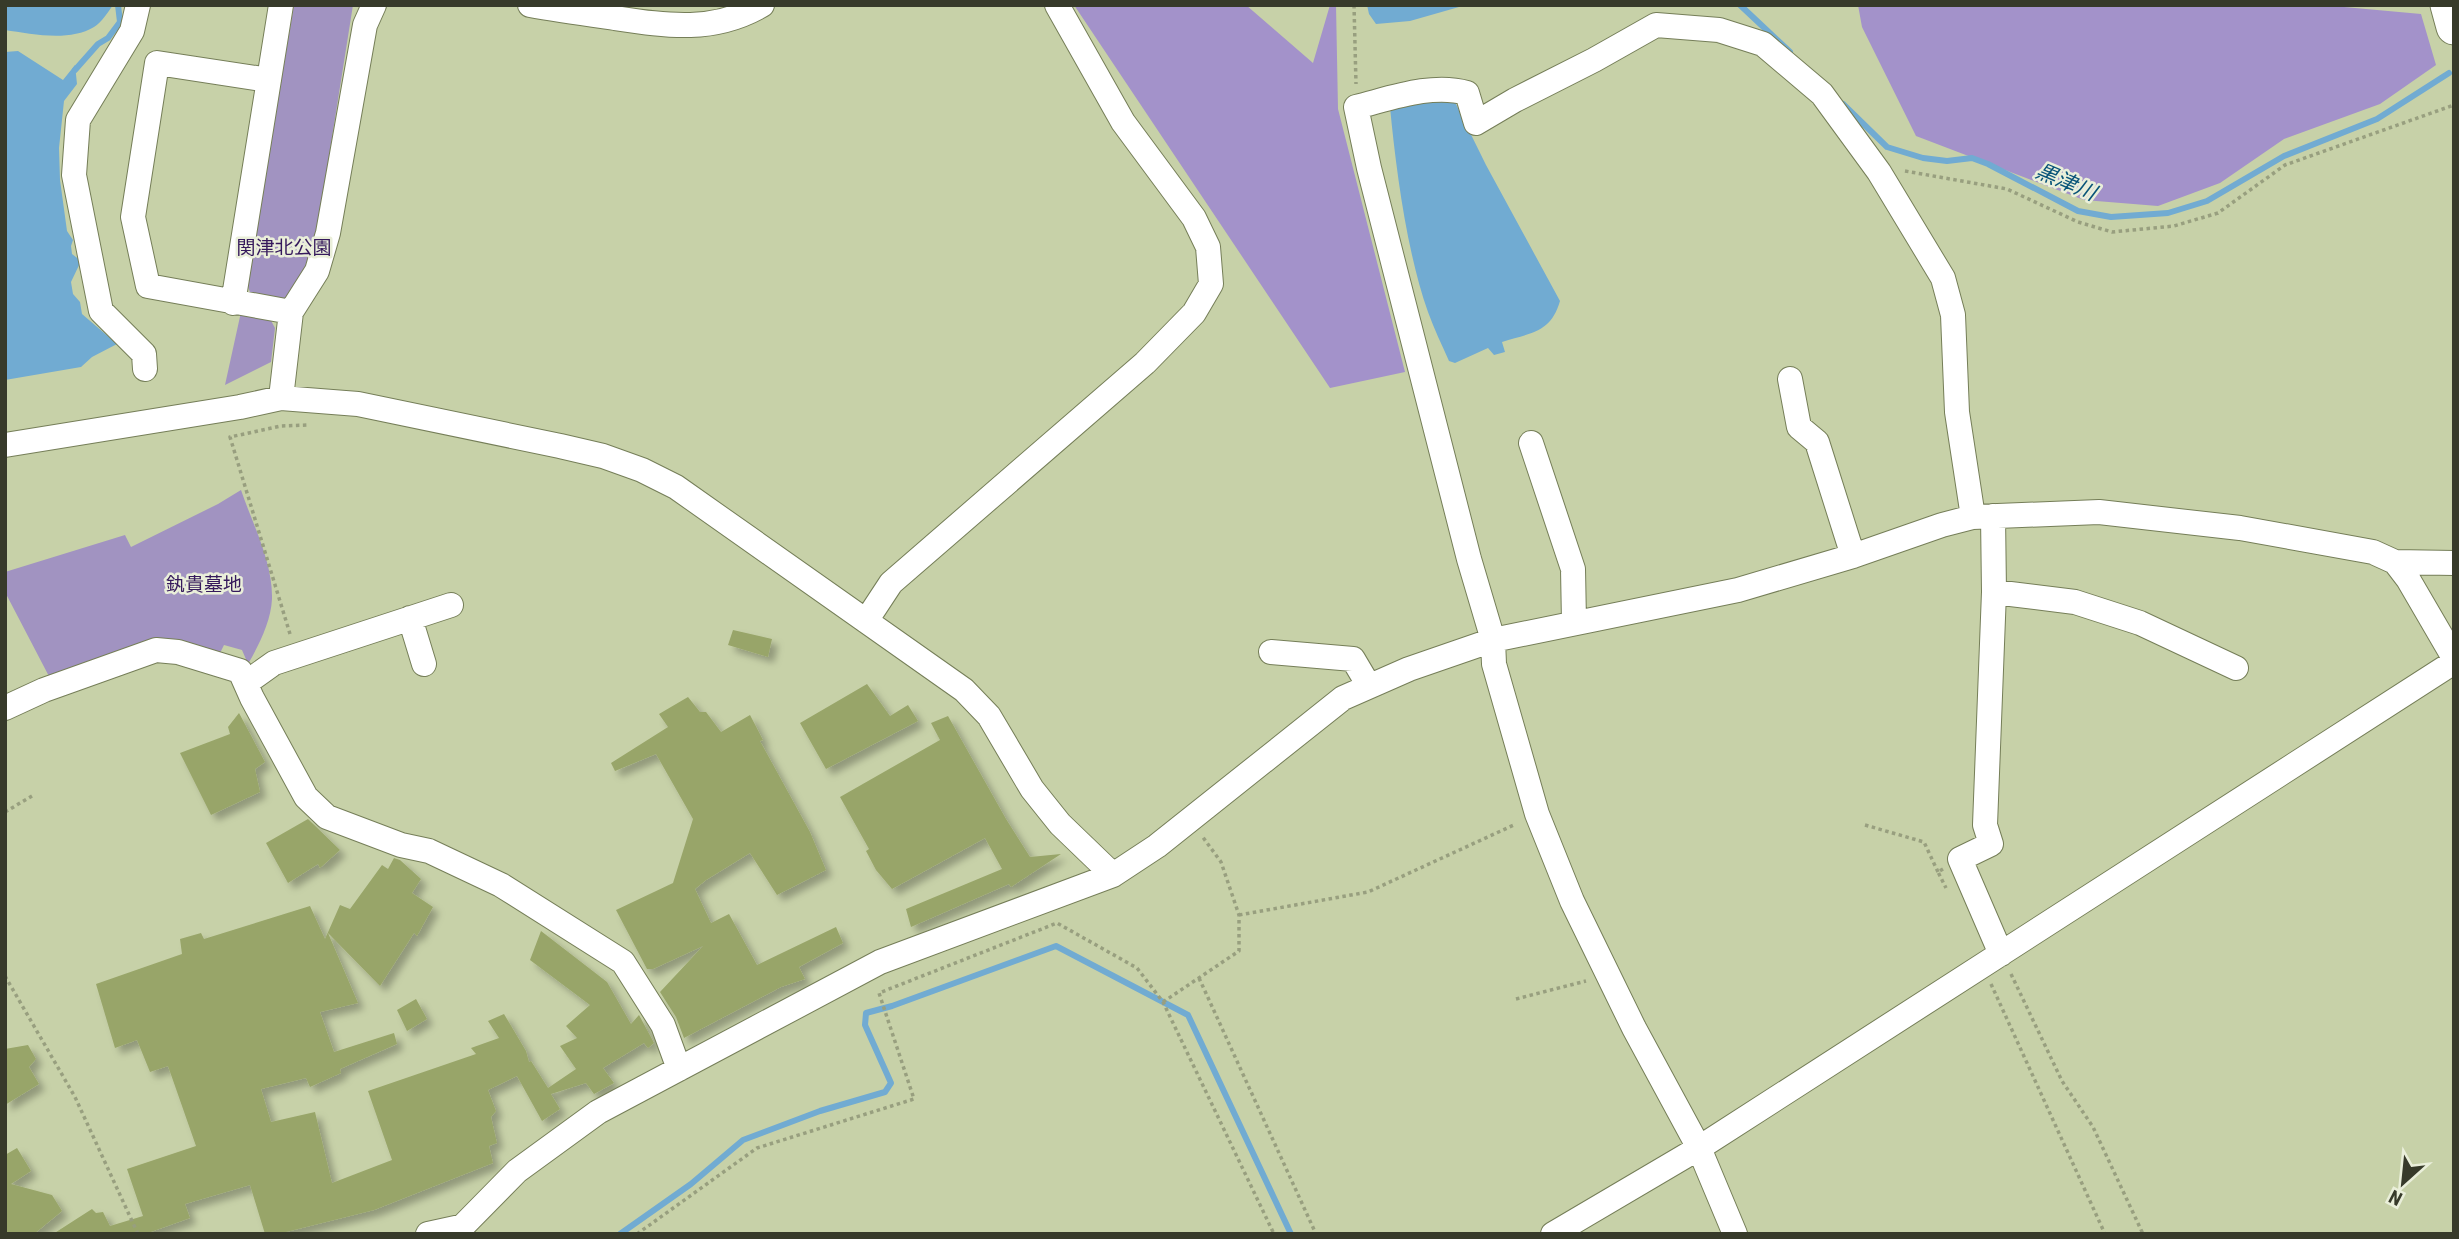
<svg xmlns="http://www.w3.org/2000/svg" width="2459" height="1239" font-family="'Roboto Condensed','Noto Sans JP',sans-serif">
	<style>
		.green { fill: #a193c1 }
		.forest { fill: #a392ca }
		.water { fill: #71abd2 }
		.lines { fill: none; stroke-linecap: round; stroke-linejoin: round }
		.stream { stroke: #71abd2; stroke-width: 6 }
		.building { fill: #98a569; filter: url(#shadow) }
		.minor-casing { stroke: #757e58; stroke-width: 26 }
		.highway-casing { stroke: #757e58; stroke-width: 37 }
		.path { stroke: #989f7f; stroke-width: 3.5; stroke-dasharray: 3.5 3.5; stroke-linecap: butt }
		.minor { stroke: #fff; stroke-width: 24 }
		.highway { stroke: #fff; stroke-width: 35 }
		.labels { text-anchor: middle; stroke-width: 5; stroke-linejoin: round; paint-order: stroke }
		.park-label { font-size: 19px; fill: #35195c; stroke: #eaefda }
		.water-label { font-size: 21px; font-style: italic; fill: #095479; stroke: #eaefda }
	</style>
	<defs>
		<filter id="shadow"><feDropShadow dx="6" dy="6" stdDeviation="3.5" flood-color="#0004"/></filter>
	</defs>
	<rect width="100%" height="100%" fill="#c7d1a8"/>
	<path class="green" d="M294 5H353L313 257 294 294 279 300 251 295 247 284Z
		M241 312 268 315 275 328 271 362 225 385Z
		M241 490C252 523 273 562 272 599 271 621 259 645 248 664L242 650 224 645 220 653 161 646 53 684 5 592V572L125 535 131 547 218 504Z"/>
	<path class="forest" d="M1074 5H1246L1313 63 1330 5H1336L1338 109 1405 372 1330 388Z
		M1858 5H2322L2421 14 2436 65 2380 104 2284 139 2220 183 2158 206 2084 200 1916 136 1862 27Z"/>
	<path class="water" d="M5 5H113C108 12 102 22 94 27 69 42 32 34 5 30Z
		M1367 5H1466L1410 21 1376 24 1369 14Z
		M18 51 63 80 75 65 77 84 64 101 59 148 60 180 67 231 73 240 71 246 72 254 81 261 71 282 73 294 80 302 82 314 117 344 92 357 81 367 5 380V52Z
		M1452 96 1486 165 1560 301C1551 333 1530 333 1502 342L1505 352 1494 355 1488 348 1455 363 1449 361C1442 345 1434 329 1428 312 1407 253 1396 170 1390 107Z"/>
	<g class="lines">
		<path class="stream" d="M1740 5 1790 52
			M75 70 98 44 108 38 120 22 118 5
			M1843 104 1887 147 1923 158 1947 161 1972 158 1988 164 2078 211 2111 217 2168 213 2207 201 2284 156 2377 119 2449 73
			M620 1234 691 1184 743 1140 820 1111 885 1092 891 1083 865 1025 866 1013 892 1006 1056 946 1188 1015 1291 1234"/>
	</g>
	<path class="building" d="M733 630 772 639 768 657 728 645Z
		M867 684 890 716 908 705 918 721 826 769 800 723Z
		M688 697 700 712H706L721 732 750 715 763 740 760 741 810 832 826 870 777 895 750 853 706 880 695 889 711 923 729 914 757 965 836 927 843 943 799 967 805 979 781 987 684 1038 676 1017 660 992 703 946 653 969H647L616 910 673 883 693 819 656 754 615 771 611 763 668 727 659 714Z
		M239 713 265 762 255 769 260 792 211 815 180 753 230 734 228 727Z
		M948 716 1006 819 1030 857 1061 854 1011 887 1009 884 911 927 906 909 1002 869 985 838 892 889 876 870 866 851 869 849 840 797 940 740 931 723Z
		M308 819 340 850 320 868 318 864 288 883 266 843Z
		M394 858 400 860 421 879 412 893 433 907 417 936 414 933 380 986 328 933 358 1003 320 1012 334 1052 394 1033 397 1044 340 1069 341 1073 310 1087 306 1078 261 1089 271 1122 315 1112 332 1183 392 1160 368 1091 476 1054 471 1048 499 1038 488 1021 504 1014 526 1051 529 1062 531 1061 548 1088 576 1069 560 1046 577 1038 566 1026 590 1005 530 960 541 931 607 982 631 1024 639 1015 654 1043 648 1048 644 1043 603 1068 614 1083 594 1094 586 1083 551 1094 560 1109 542 1121 517 1076 488 1090 496 1111 491 1117 497 1143 489 1146 493 1163 374 1210 278 1234H265L250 1185 185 1204 190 1218 145 1234H53L92 1209 96 1213 103 1212 110 1226 143 1216 127 1169 196 1146 168 1066 150 1072 137 1040 115 1048 96 984 182 954 180 939 201 933 204 939 310 906 325 939 340 905 350 909 382 865 388 869Z
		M416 999 427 1019 407 1031 397 1010Z
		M28 1045 36 1059 29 1067 39 1084 5 1105V1049Z
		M17 1148 31 1171 11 1184 52 1195 62 1211 34 1234H5V1155Z"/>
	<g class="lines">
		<defs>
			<path id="minor" d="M138 5 132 31 78 120 74 175 101 311 144 354 145 369
				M530 5C558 10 587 14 615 18 668 26 714 33 762 5
				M269 80 157 63 133 217 148 286 291 312
				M233 303 281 5
				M1790 379 1799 427 1817 442 1853 556
				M281 398 291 312 317 271 328 233 365 25 374 5
				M1531 443 1573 569 1574 622
				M5 445 240 407 281 398 358 404 560 446 603 456 642 470 676 487 964 690 989 716 1032 789 1060 824 1113 875
				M1993 516 1994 592 1985 825 1991 844 1960 859 2001 954
				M2395 562 2454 563
				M1994 592 2075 602 2140 623 2236 668
				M410 618 424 664
				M866 621 891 583 1145 363 1194 313 1211 284 1208 247 1194 218 1123 122 1057 5
				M1271 652 1353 659 1369 686
				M246 683 274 663 451 605
				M5 708 44 690 156 650 178 652 240 671 252 698 306 797 327 817 401 845 429 851 501 885 623 962 663 1025 679 1069
				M428 1234 460 1227
				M455 1234 517 1171 598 1112 880 962 1113 875 1157 846 1343 698 1409 669 1493 640 1738 590 1853 556 1942 525 1973 517 2099 512 2240 528 2373 552 2395 562 2408 579 2454 658
				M1553 1234 1699 1148 2454 662
				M1735 1234 1699 1148 1634 1028 1572 901 1537 814 1494 664 1493 640 1469 559 1369 168 1356 107C1392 98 1432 83 1467 93L1476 123 1515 100 1594 60 1656 25 1719 30 1763 44 1822 94 1879 172 1943 278 1953 315 1957 412 1973 517"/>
			<path id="highway" d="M2448 5 2454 27"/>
		</defs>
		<use href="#minor" class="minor-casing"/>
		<use href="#highway" class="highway-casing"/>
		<path class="path" d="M1354 5 1356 84
			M1905 171 2007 189 2078 222 2112 232 2174 226 2218 213 2285 165 2454 105
			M290 634 230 437 281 426 309 425
			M5 812 32 796
			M1865 825 1924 842 1938 872
			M1943 869 1938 872 1946 888
			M1239 915 1368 892 1516 824
			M2011 974 2062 1081 2093 1127 2143 1234
			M5 976 75 1097 138 1234
			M1199 978 1316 1234
			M1991 984 2105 1234
			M1516 999 1586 981
			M1163 1002 1239 951V915L1221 862 1202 836
			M637 1234 757 1148 914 1099 879 993 1057 923 1137 968 1163 1002 1274 1234"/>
		<use href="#minor" class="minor"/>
		<use href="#highway" class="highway"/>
	</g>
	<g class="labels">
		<g class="park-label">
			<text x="284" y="254">関津北公園</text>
			<text x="204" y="591">釻貴墓地</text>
		</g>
		<g class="water-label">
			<text transform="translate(2066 182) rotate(23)" y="7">黒津川</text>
		</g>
	</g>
	<rect width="2459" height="1239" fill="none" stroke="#373a2a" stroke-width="14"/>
	<g transform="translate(2403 1183) rotate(207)" stroke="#eaefda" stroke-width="5" paint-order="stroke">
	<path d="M0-5L12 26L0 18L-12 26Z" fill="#373a2a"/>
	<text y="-10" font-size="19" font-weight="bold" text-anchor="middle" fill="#373a2a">N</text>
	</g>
</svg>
